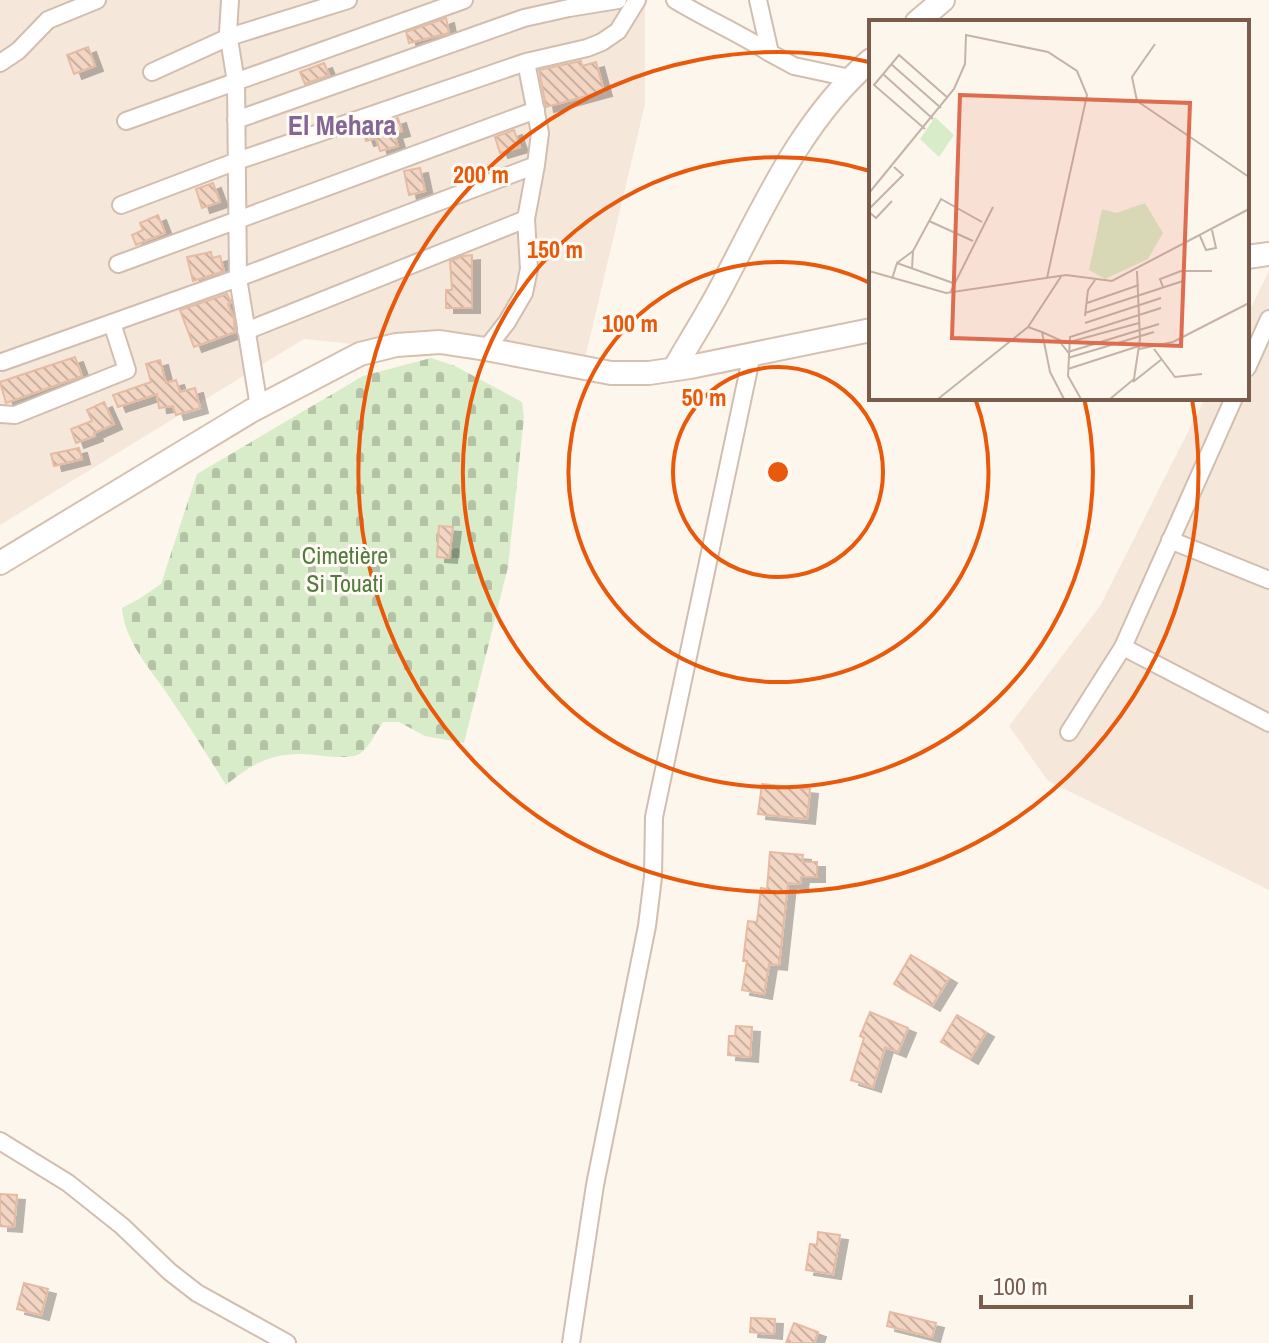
<svg xmlns="http://www.w3.org/2000/svg" width="1269" height="1343" font-family="'Archivo Narrow',sans-serif">
	<style>
		.residential { fill: #f5e8da }
		.cemetery { fill: url(#cemetery-stones) }
		.building { fill: url(#building-back-hatch); stroke: #e6bba3; stroke-width: 2; filter: url(#shadow) }
		.lines { fill: none; stroke-linecap: round; stroke-linejoin: round }
		.street-casing { stroke: #d1beb0; stroke-width: 20 }
		.secondary-casing { stroke: #d6c0b0; stroke-width: 26 }
		.street { stroke: #fff; stroke-width: 16 }
		.secondary { stroke: #fff; stroke-width: 22 }
		.ring { fill: none; stroke: #e8590c; stroke-width: 4 }
		.labels { text-anchor: middle; stroke-width: 6; stroke-linejoin: round; paint-order: stroke }
		.park-label { font-size: 24px; fill: #537a41; stroke: #fffaf3 }
		.quarter-label { font-size: 28px; font-weight: bold; fill: #846695; stroke: #fffaf3 }
		.inset-road { fill: none; stroke: #c5b3a7; stroke-width: 2 }
		.view { fill: #dc6d51; fill-opacity: 0.15; stroke: #dc6d51; stroke-width: 4 }
		.inset-edge { fill: none; stroke: #7a5c4d; stroke-width: 4 }
		.centre { fill: #e8590c; stroke: #fffaf3; stroke-width: 4 }
		.ring-label { font-size: 24px; text-anchor: middle; font-weight: bold; fill: #e8590c; stroke: #fffaf3; stroke-width: 6; stroke-linejoin: round; paint-order: stroke }
	</style>
	<defs>
		<pattern id="cemetery-stones" width="16" height="16" patternUnits="userSpaceOnUse" patternTransform="scale(2)"><rect width="16" height="16" fill="#d8ecc9"/><path d="M2 7V4a2 2 0 0 1 4 0v3zM10 15v-3a2 2 0 0 1 4 0v3z" fill="#b4c2a5"/></pattern>
		<pattern id="building-back-hatch" width="6" height="6" patternUnits="userSpaceOnUse" patternTransform="scale(2)"><rect width="6" height="6" fill="#f3d5c3"/><path d="M-1 5l2 2M0 0l6 6M5-1l2 2" fill="none" stroke="#cab0a1"/></pattern>
		<filter id="shadow"><feDropShadow dx="8" dy="5" stdDeviation="0" flood-color="#0004"/></filter>
	</defs>
	<rect width="100%" height="100%" fill="#fdf6ec"/>
	<path class="residential" d="M0 0H645V104L583 367 304 339 0 525Z
		M1269 271V890L1048 781 1009 726 1100 606 1205 398H1247V315Z"/>
	<path class="cemetery" d="M431 358 455 366 522 402 524 417 508 567 464 743 425 736 399 722H383C376 732 370 746 361 753 348 762 315 753 299 754 269 754 249 766 226 785 207 755 188 724 168 695 149 667 125 642 122 608L139 599 161 584 197 474 363 376Z"/>
	<path class="building" d="M446 18 449 33 409 43 406 32Z
		M88 47 95 66 74 74 67 55Z
		M581 61 582 66 596 62 604 91 546 107 539 70Z
		M324 63 329 75 305 84 300 72Z
		M398 118 402 131 394 133 398 146 380 151 376 138 366 141 362 130Z
		M514 130 520 147 500 153 495 137Z
		M420 168 425 191 409 195 404 171Z
		M213 183 220 202 202 208 196 189Z
		M158 215 165 233 136 245 132 235 143 230 140 223Z
		M211 252 212 258 220 256 224 271 193 281 187 257Z
		M472 255V308H446V290H452L450 261 463 256Z
		M227 294 231 303 228 304 234 319 235 332 194 347 180 310Z
		M75 357 82 376 6 403 0 382Z
		M160 360 166 383 176 380 180 392 195 388 200 408 176 415 173 406 159 408 157 394 118 407 113 395 151 382 146 364Z
		M104 402 114 424 94 433 95 436 76 443 71 429 92 421 87 410Z
		M79 448 82 459 54 466 51 454Z
		M439 526 453 527 449 558 437 557Z
		M762 784 810 789 807 819 758 814Z
		M770 852 803 855 802 862H817V877H801L800 884 788 883 779 965 769 964 764 994 742 990 747 961H743L748 921 757 922 761 888 767 889Z
		M911 955 949 978 932 1006 894 984Z
		M870 1012 908 1028 898 1052 885 1047 873 1087 851 1080 864 1038 860 1036Z
		M957 1015 986 1032 970 1059 941 1042Z
		M736 1026 752 1027 750 1057 728 1055 729 1036H735Z
		M0 1194 17 1195 14 1227 0 1226Z
		M818 1232 840 1235 833 1274 806 1270 810 1244 817 1245Z
		M24 1283 48 1289 41 1315 17 1309Z
		M890 1312 936 1323 932 1337 887 1326Z
		M751 1318 775 1319 774 1334 750 1332Z
		M794 1323 818 1332 814 1343H786Z"/>
	<g class="lines">
		<defs>
			<path id="street" d="M230 0 228 33 236 82 238 278 259 407
				M675 0C706 19 739 33 770 53
				M758 0 770 53 794 66 850 78
				M0 63 18 51 48 20 97 0
				M152 72 229 37 348 0
				M236 120 524 18 569 8 618 0
				M126 121 464 0
				M121 205 237 161 526 62 587 48 602 42 618 31 637 0
				M118 264 536 110
				M246 331 526 219
				M486 349 507 322 524 293 529 269 526 219 536 165 540 133 526 62
				M2 362 238 278 536 165
				M1247 368 1269 319
				M0 414 15 415 127 370 112 323
				M1170 540 1269 580
				M1123 647 1269 723
				M1069 732 1123 647 1234 398
				M0 1141 68 1183 122 1226 170 1272 197 1293 287 1343
				M571 1343 595 1185 647 926 653 877 654 817 752 354"/>
			<path id="secondary" d="M917 22 943 0
				M1247 257 1269 254
				M674 369C690 341 708 313 723 284 764 206 802 119 871 60
				M0 563 251 411 360 354 396 345 440 342 486 349 611 373H649L690 367 871 330"/>
		</defs>
		<use href="#street" class="street-casing"/>
		<use href="#secondary" class="secondary-casing"/>
		<use href="#street" class="street"/>
		<use href="#secondary" class="secondary"/>
	</g>
	<g class="ring">
		<circle cx="778" cy="472" r="105"/>
		<path d="M975 398A210 210 0 1 1 870 283"/>
		<path d="M1084 398A315 315 0 1 1 870 171"/>
		<path d="M1192 399A420 420 0 1 1 869 62"/>
	</g>
	<g class="labels">
		<g class="park-label">
			<text x="345" y="564">Cimetière<tspan x="345" dy="28">Si Touati</tspan></text>
		</g>
		<g class="quarter-label">
			<text x="342" y="135">El Mehara</text>
		</g>
	</g>
	<g transform="translate(869 20)">
		<rect width="380" height="380" fill="#fdf6ec"/>
		<path d="M66 97 85 115 70 137 51 119ZM276 183 294 213 279 239 236 259 220 250 233 189 247 193Z" fill="#d8ecc9"/>
		<path class="inset-road" d="M286 24 263 57 268 81 380 157M22 44 72 88M14 54 64 99M56 109 5 65 30 35 79 78M0 173 85 69 96 44 97 15 179 32 208 51 218 75 178 258M0 189 34 155 25 147M0 192 7 198 23 181M60 201 104 221M331 216 337 230 347 228 343 210M44 231 72 179 113 202M28 243 44 231 43 249M0 251 77 273 197 255 243 261 380 189M23 259 28 243 84 263M294 267 291 259 312 251H343M81 273 124 187M218 283 270 265M216 293 314 261M216 296 219 270 226 260M216 303 292 278M159 307 173 312 181 352 195 379M173 312 197 323 270 303M191 322 199 332 290 304M270 329 304 322 380 283M285 329 306 357 333 354M199 338 285 312M199 349 270 326M264 362 293 339M69 379 159 307 193 255M212 379 199 356 201 317 292 288M241 379 265 359 271 319 268 251"/>
		<path class="view" d="M91 75 321 83 312 326 83 318Z"/>
		<rect width="380" height="380" class="inset-edge"/>
	</g>
	<circle cx="778" cy="472" r="12" class="centre"/>
	<g class="ring-label">
		<text x="481" y="183">200 m</text>
		<text x="555" y="258">150 m</text>
		<text x="630" y="332">100 m</text>
		<text x="704" y="406">50 m</text>
	</g>
	<path d="M981 1295v12h210v-12" fill="none" stroke="#7a5c4d" stroke-width="4"/>
	<text x="993" y="1295" font-size="24" fill="#7a5c4d" stroke="#fffaf3" stroke-width="6" paint-order="stroke">100 m</text>
</svg>
